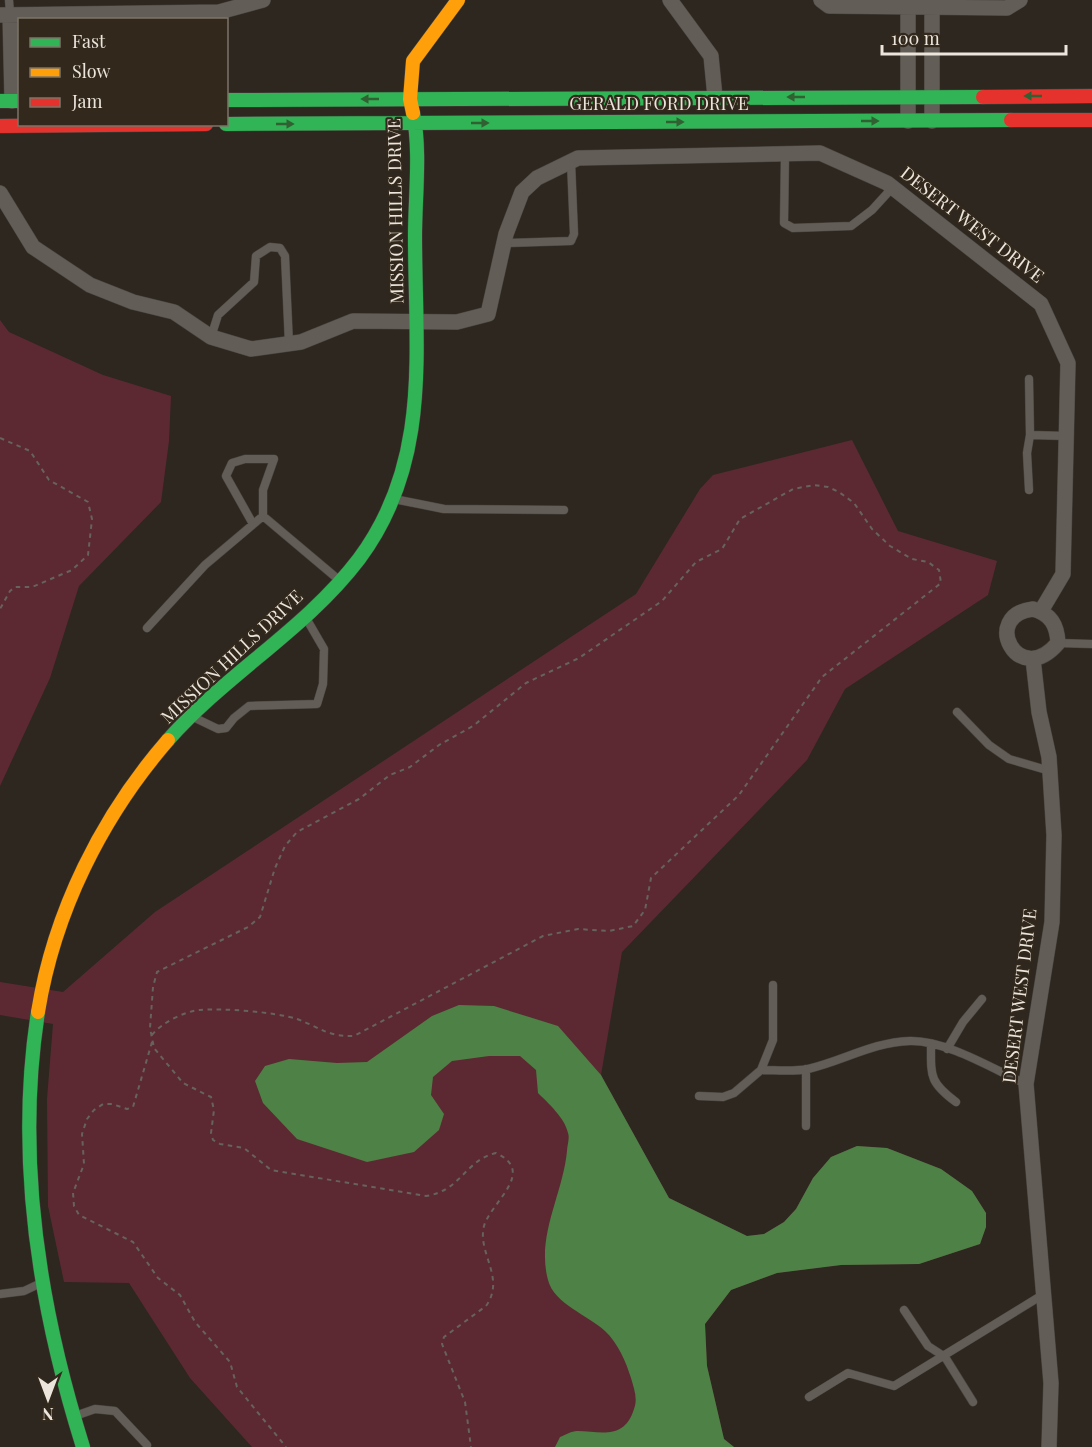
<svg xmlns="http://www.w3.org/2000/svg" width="1092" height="1447" font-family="'Playfair Display',serif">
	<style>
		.green { fill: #5c2932 }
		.water { fill: #4e8146 }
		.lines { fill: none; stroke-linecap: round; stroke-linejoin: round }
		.lane-casing { stroke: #48433d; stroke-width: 9 }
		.street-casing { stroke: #48433d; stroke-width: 16 }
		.fast-casing { stroke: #48433d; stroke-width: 15 }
		.slow-casing { stroke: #48433d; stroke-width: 15 }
		.jam-casing { stroke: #48433d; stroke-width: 15 }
		.path { stroke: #66625d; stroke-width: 2; stroke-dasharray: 4.5 4.5; stroke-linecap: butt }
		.lane { stroke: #625d57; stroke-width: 8 }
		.street { stroke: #625d57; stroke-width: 15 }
		.fast { stroke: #30b455; stroke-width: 14 }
		.slow { stroke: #ff9f0a; stroke-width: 14 }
		.jam { stroke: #e5322d; stroke-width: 14 }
		.oneway { fill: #316032 }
		.labels { text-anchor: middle; stroke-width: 4.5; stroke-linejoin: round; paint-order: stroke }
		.street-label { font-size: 18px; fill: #ebe5dc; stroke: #32281b }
	</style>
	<rect width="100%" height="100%" fill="#2d2720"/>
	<path class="green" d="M0 320 9 332 103 375 171 396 169 441 161 502 79 586 50 678 0 786Z
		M852 440 898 531 997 561 988 595 845 689 807 760 622 952 601 1075 669 1198 747 1236 764 1234 784 1222 796 1209 813 1178 831 1157 857 1146 887 1148 941 1169 972 1191 986 1213V1227L980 1244 919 1264 841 1265 777 1273 731 1290 705 1324 707 1366 724 1439 734 1447H252L190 1378 129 1283 64 1282 48 1206 47 1099 53 1024 0 1015V982L63 992 155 912 636 594 700 489 713 475Z"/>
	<path class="water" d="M459 1005 494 1006 558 1026 601 1075 669 1198 747 1236 764 1234 784 1222 796 1209 813 1178 831 1157 857 1146 887 1148 941 1169 972 1191 986 1213V1227L980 1244 919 1264 841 1265 777 1273 731 1290 705 1324 707 1366 724 1439 734 1447H555L560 1437C565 1435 572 1431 577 1431 600 1431 624 1441 634 1409 638 1398 634 1389 631 1378 626 1362 618 1343 605 1331 588 1315 554 1304 548 1280 536 1236 563 1194 567 1151 567 1146 570 1138 568 1133 565 1118 548 1103 538 1093L536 1070 520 1056H489L452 1061 433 1077 431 1095 444 1114 439 1130 414 1152 367 1162 297 1139 263 1103 255 1081 265 1066 289 1059 337 1063 367 1062 432 1016Z"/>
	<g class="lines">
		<defs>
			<path id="lane" d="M9 0 10 14
				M785 154 784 223 793 228 851 226 872 210 893 187
				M504 243 571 241 574 234 571 162
				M211 337 218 315 254 282 256 256 270 247 280 248 285 256 289 344
				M1029 379 1030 435
				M1029 490 1027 453 1030 435 1067 436
				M394 499 444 509 564 510
				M253 524 226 476 232 463 245 459H274L263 490V516
				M147 628 205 565 263 516 339 580
				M1058 643 1092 644
				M957 712 989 745 1009 759 1050 771
				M193 717 218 729 226 728 234 718 249 706 317 704 323 684 324 649 306 618
				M931 1044C931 1076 929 1082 956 1102
				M947 1049 963 1022 982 999
				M761 1070C776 1070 793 1072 808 1069 843 1061 873 1042 910 1041 946 1040 993 1069 1026 1084
				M699 1096 723 1097 734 1093 761 1070 773 1040V985
				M806 1126V1069
				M0 1294 24 1291 41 1283
				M904 1310 928 1346 945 1357 973 1402
				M809 1397 848 1373 894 1386 1044 1294
				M75 1416 95 1409 115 1411 147 1445"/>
			<path id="street" d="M670 0 711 56 715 97
				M821 0 829 6 1007 8 1020 0
				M10 14 12 101
				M0 15 219 12 263 0
				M908 121V7
				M932 121V7
				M0 193 33 247 90 285 133 302 174 312 211 337 251 349 301 342 353 321 457 322 488 314 506 234 522 192 537 178 578 158 820 153 887 183 1041 304 1068 363 1063 574 1041 611
				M1033 609C1051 614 1057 625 1058 643 1018 690 980 615 1033 609Z
				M1033 659 1039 712 1049 757 1054 835 1052 922 1026 1084 1051 1383 1049 1447"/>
			<path id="fast" d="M226 100 983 97
				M0 101H20
				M226 124 1011 120
				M168 740C226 674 306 629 359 559 432 461 415 350 415 236 415 198 421 150 413 113
				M38 1012C15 1159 39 1307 83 1447"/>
			<path id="slow" d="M413 113 410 99 413 61 458 0
				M38 1012C54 912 102 816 168 740"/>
			<path id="jam" d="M983 97 1092 96
				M1011 120H1092
				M0 126 206 124"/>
		</defs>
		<use href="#lane" class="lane-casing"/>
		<use href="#street" class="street-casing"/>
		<use href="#fast" class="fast-casing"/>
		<use href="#slow" class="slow-casing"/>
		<use href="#jam" class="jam-casing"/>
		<path class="path" d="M0 438 30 451 49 480 88 502 92 519 88 555 72 570 32 587H15L10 591 0 609
			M152 1035C161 1023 185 1011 200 1010 223 1008 276 1012 297 1019 319 1027 328 1037 354 1036L543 936 578 929 609 931 633 926 645 910 651 878 739 795 822 677 941 583 939 570 928 562 912 559 890 546 872 529 854 503 839 492 828 487 814 485 793 489 740 519 722 549 696 562 662 601 579 658 526 683 473 726 439 745 410 767 390 775 359 799 297 832 285 846 275 868 260 917 248 927 157 972 153 987 150 1028 154 1048 183 1083 211 1097 214 1110 211 1133 213 1140 220 1144 244 1148 271 1170 426 1196C461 1191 465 1160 496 1153 537 1172 491 1202 484 1226 477 1253 506 1278 486 1306L444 1337 442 1344 465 1402 471 1447
			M152 1042 133 1107 127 1109 112 1104H103L94 1110 87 1119 82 1134 84 1164 73 1193 74 1206 79 1215 133 1242 158 1278 180 1295 195 1322 230 1362 237 1387 286 1447"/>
		<use href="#lane" class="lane"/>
		<use href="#street" class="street"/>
		<use href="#fast" class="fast"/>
		<use href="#slow" class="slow"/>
		<use href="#jam" class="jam"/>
	</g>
	<defs><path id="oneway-solid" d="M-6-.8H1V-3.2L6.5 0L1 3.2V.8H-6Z" transform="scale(1.5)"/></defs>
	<g class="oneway">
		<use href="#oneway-solid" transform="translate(1033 96) rotate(180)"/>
		<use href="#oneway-solid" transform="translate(796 97) rotate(180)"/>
		<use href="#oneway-solid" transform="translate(370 99) rotate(180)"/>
		<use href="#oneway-solid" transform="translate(870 121)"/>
		<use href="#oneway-solid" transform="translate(675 122)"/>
		<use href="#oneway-solid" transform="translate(480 123)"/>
		<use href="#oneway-solid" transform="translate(285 124)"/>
	</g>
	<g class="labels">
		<g class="street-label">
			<text x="659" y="110">GERALD FORD DRIVE</text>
			<text transform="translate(396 211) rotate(-91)" y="6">MISSION HILLS DRIVE</text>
			<text transform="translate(972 225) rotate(38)" y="6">DESERT WEST DRIVE</text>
			<text transform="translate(232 657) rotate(-43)" y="6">MISSION HILLS DRIVE</text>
			<text transform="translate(1020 996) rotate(-83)" y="6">DESERT WEST DRIVE</text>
		</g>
	</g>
	<rect x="18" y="18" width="210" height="108" fill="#32281b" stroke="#7c7468" stroke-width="1.5"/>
	<rect x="30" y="38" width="30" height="9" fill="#30b455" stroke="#7c7468" stroke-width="1.5"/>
	<text x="72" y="48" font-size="18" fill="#ebe5dc">Fast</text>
	<rect x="30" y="68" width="30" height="9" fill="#ff9f0a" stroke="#7c7468" stroke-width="1.5"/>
	<text x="72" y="78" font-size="18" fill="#ebe5dc">Slow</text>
	<rect x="30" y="98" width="30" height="9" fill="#e5322d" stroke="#7c7468" stroke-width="1.5"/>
	<text x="72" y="108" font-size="18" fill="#ebe5dc">Jam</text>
	<g transform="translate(48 1399) rotate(180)" stroke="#32281b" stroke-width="4.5" paint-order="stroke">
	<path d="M0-4.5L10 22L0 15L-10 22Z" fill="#ebe5dc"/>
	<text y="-9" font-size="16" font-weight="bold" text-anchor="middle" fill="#ebe5dc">N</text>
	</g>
	<path d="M882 45v9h184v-9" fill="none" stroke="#ebe5dc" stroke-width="3"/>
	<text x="891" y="45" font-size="18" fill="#ebe5dc" stroke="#32281b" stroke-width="4.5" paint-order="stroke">100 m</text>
</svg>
